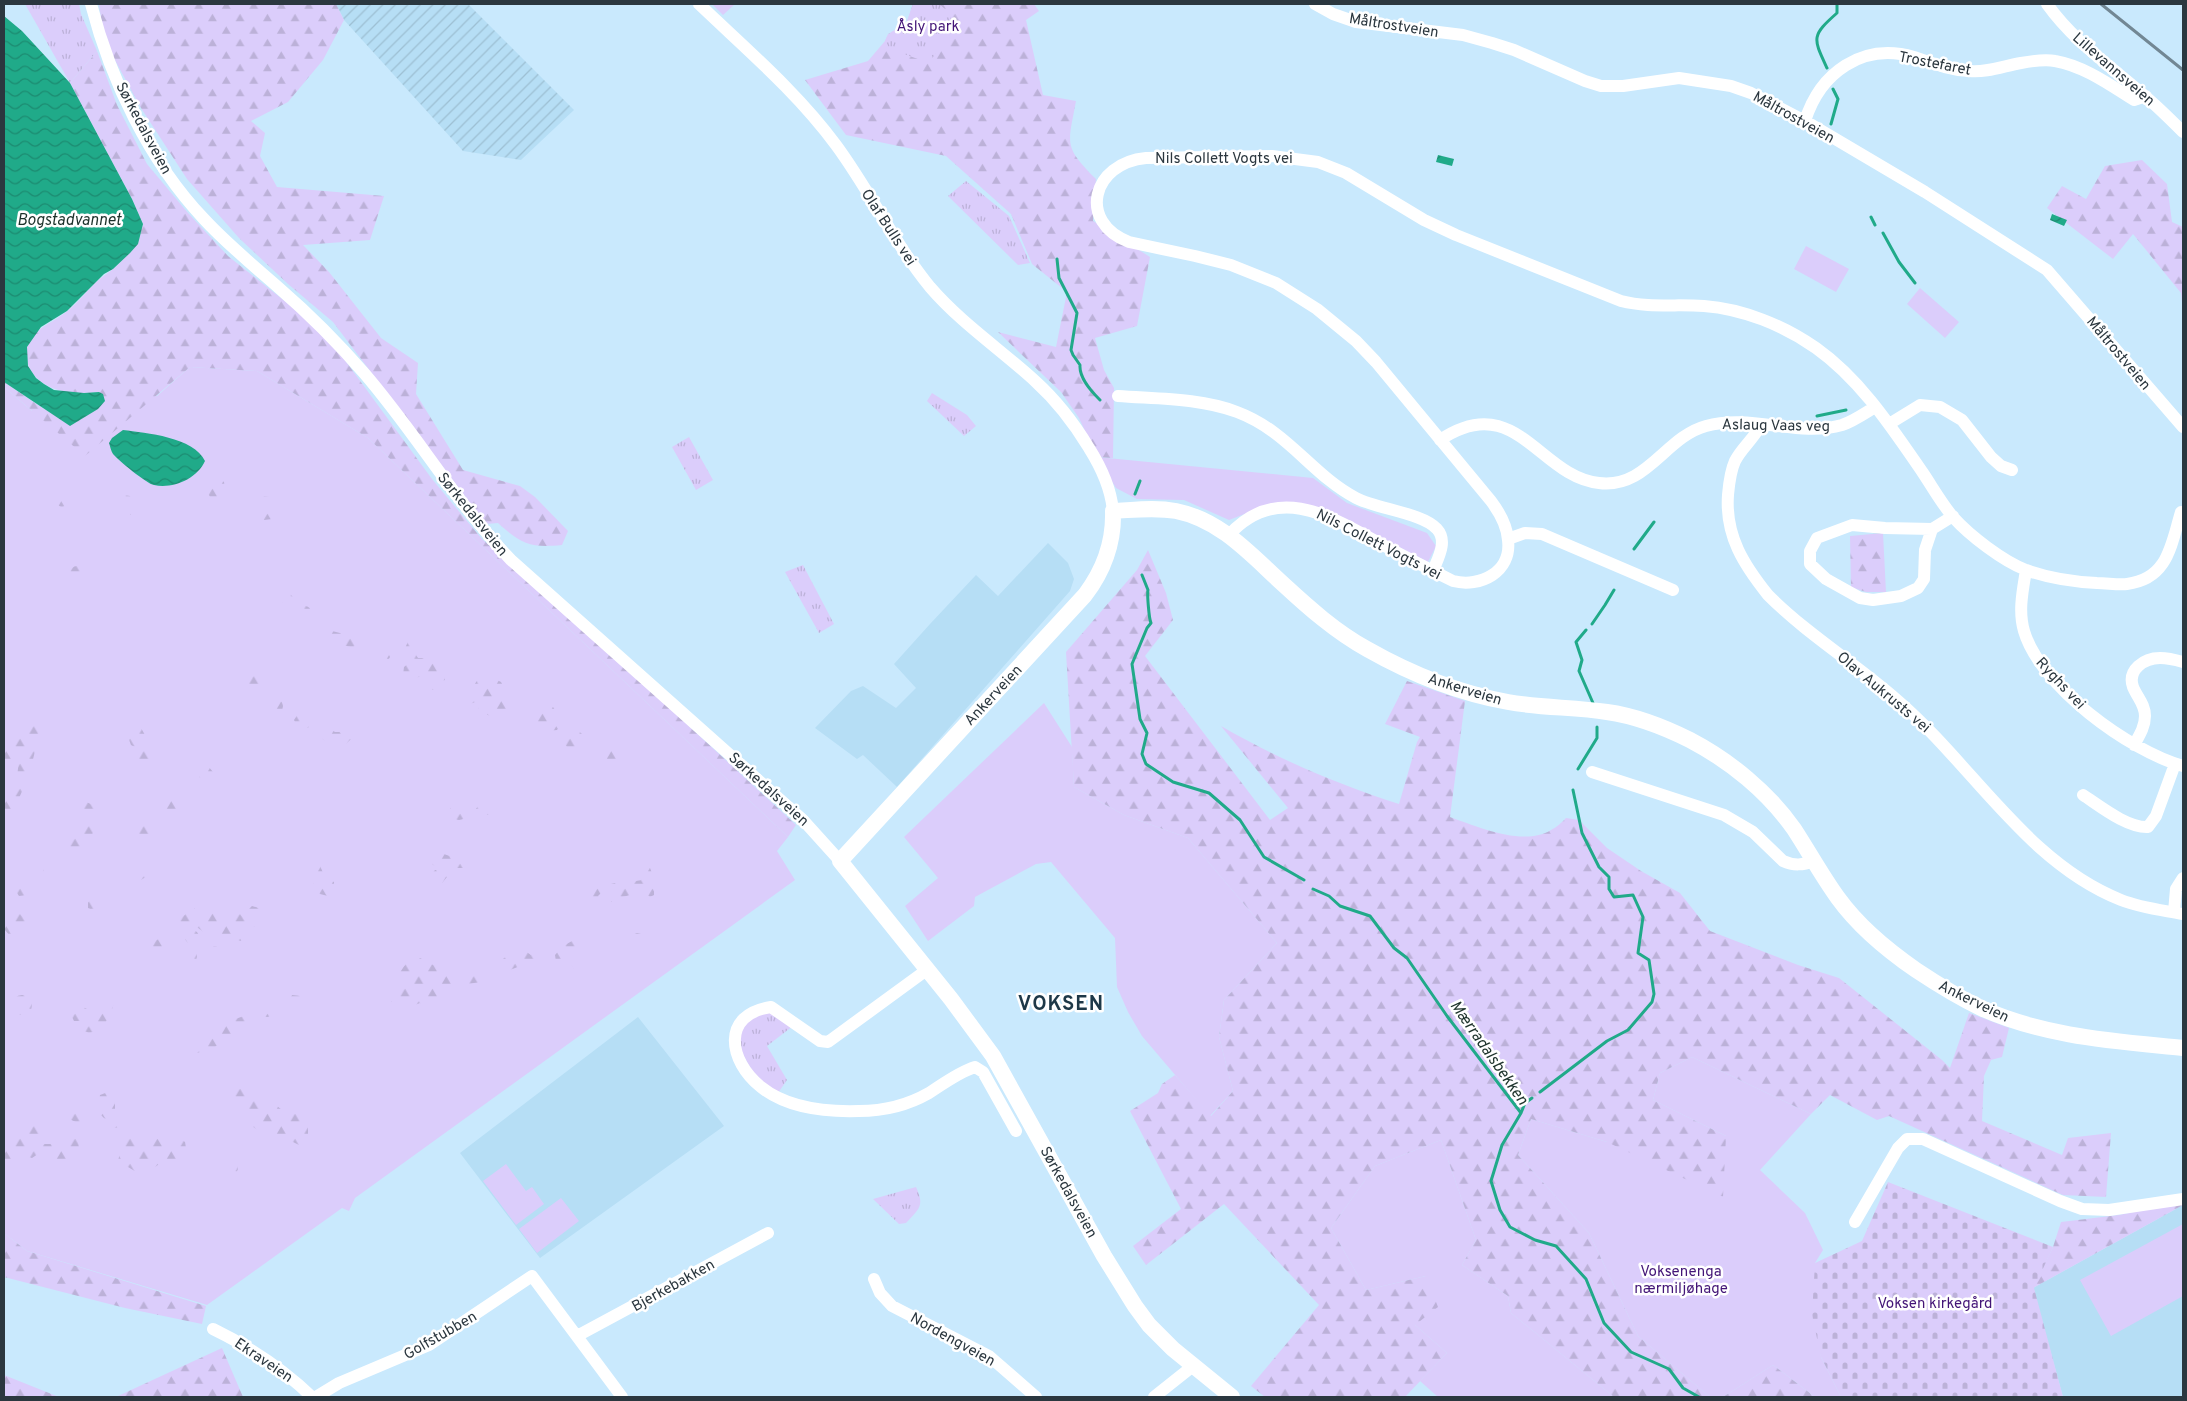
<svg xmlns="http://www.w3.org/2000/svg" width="2187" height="1401" font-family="Overpass,sans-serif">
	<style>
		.built { fill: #b6def5 }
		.industrial { fill: url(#industrial-furrows) }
		.green { fill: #dbcdfb }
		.forest { fill: url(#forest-firs) }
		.cemetery { fill: url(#cemetery-stones) }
		.park { fill: url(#park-tufts) }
		.water { fill: url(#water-waves) }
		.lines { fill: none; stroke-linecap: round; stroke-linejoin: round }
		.stream { stroke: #20aa89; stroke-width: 3 }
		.minor { stroke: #fff; stroke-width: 12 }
		.major { stroke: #fff; stroke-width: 16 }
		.rail { stroke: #728794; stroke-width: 3 }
		.labels { text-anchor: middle; stroke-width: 5; stroke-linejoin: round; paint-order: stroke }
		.street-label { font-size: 15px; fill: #2b373f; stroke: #fff }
		.park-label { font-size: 15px; fill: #431577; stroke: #fff }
		.water-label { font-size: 16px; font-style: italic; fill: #1d322b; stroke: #fff }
		.district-label { font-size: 20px; font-weight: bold; letter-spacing: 1px; fill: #1d3848; stroke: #fff }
	</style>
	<defs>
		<pattern id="industrial-furrows" width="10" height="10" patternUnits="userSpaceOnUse" patternTransform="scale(1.25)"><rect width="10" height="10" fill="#b6def5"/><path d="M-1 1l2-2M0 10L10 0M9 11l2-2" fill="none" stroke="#9dbfd3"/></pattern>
		<pattern id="forest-firs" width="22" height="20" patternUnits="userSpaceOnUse" patternTransform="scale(1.25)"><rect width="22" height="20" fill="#dbcdfb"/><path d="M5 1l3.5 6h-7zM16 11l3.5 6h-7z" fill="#bcb1d8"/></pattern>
		<pattern id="cemetery-stones" width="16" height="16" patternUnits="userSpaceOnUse" patternTransform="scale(1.25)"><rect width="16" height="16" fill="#dbcdfb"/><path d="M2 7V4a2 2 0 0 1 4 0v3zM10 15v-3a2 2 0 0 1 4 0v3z" fill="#bcb1d8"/></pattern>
		<pattern id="park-tufts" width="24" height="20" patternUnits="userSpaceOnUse" patternTransform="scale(1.25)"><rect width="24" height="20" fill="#dbcdfb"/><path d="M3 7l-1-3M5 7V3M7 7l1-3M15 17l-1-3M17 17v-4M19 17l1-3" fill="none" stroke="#bcb1d8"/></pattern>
		<pattern id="water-waves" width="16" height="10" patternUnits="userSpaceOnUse" patternTransform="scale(1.25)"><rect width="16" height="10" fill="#20aa89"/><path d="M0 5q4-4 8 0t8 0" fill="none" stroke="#1c8b71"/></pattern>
	</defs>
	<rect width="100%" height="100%" fill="#c9e9fd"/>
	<path class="built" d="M1048 543 1068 563 1074 579 1070 591 897 787 863 755 857 759 815 728 851 691 863 686 896 708 916 688 894 664 930 624 976 575 998 596Z
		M638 1017 724 1126 540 1258 460 1153Z
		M2183 1205V1397H2063L2033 1288Z"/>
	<path class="industrial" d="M336 4H468L574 110 521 160 463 151 344 20Z"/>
	<path class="green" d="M712 4H735L723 15Z
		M1806 246 1849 269 1836 292 1794 269Z
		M1920 288 1959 322 1945 338 1907 304Z
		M190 367 257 371 368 438 788 837 777 851 795 880 355 1198 349 1211 342 1208 207 1305 27 1251 4 1233V387L32 411 157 396Z
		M1097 457 1313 478 1347 503 1427 533 1436 546 1428 562 1339 516 1265 506 1229 520 1184 500 1137 499 1116 488Z
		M1044 703 1072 747 1074 787 1124 815 1188 838 1277 943 1224 1000 1219 1037 1233 1091 1210 1116 1142 1036 1128 1012 1117 987 1115 938 1051 862 1036 864 975 897 974 906 928 941 905 906 938 878 904 837Z
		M1692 1057 1811 1114 1760 1170 1805 1213 1823 1250 1815 1263 1821 1357 1841 1397H1815L1773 1365 1723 1397H1710L1638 1336 1589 1233 1518 1155 1531 1119 1607 1142 1726 1136 1653 1100 1660 1073Z
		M1441 1140 1476 1240 1462 1265 1508 1296 1511 1313 1614 1397H1438L1420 1381 1447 1353 1415 1325 1426 1276 1366 1290 1331 1228 1375 1166Z
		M506 1164 526 1191 532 1187 544 1204 516 1225 483 1181Z
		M561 1198 579 1221 537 1253 519 1229Z
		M2183 1224V1296L2111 1336 2080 1280Z"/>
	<path class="forest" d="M99 4H336L344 20 323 60 288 102 251 121 265 133 260 156 277 187 384 196 370 240 303 245 329 272 381 338 418 363 416 394 463 470 520 486 535 497 568 531 562 545C530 548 521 544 498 523L486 524 333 322 288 284 239 238 187 179 141 108 104 40Z
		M913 4H1034L1039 11 1026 20 1043 95 1076 101C1068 145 1063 146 1096 179L1093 221 1150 257 1137 326 1095 338 1104 370 1114 388 1113 458 1097 457 1079 418 1061 392 998 332 1056 347 1067 292 1032 264 1011 214 946 156 846 135 805 80 868 61 885 41 888 34 905 27Z
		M97 51 117 105 147 164 188 213 228 256 291 306 336 348 432 479 482 539 586 631 796 825 788 837 368 438 257 371 190 367 85 456 4 387V382L69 426 99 392C78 394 54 394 38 379 29 371 22 356 28 345 37 327 48 325 62 315 74 307 85 293 95 283 101 277 107 274 113 269 124 261 139 237 143 224L132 199 70 83Z
		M2142 160 2167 184 2172 222 2183 227V313L2181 293 2133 234 2113 259 2047 208 2062 186 2086 199 2105 166Z
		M211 477H218L224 482 225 489 222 492 223 495 217 502 211 499 208 493 211 489 208 483Z
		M123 495 130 496 134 511 131 515 127 512 124 506 125 503 121 499Z
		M56.5 501a5.5 5.5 0 1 1 11 0a5.5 5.5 0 1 1-11 0Z
		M264 496 269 497 272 501 271 506 275 510 276 514 272 519 264 520 260 514 264 509 260 502Z
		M1883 533 1886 592H1866L1851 587 1850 536Z
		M372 553a6 6 0 1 1 12 0a6 6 0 1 1-12 0Z
		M1148 550 1166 593 1173 620 1145 656 1270 820 1288 808 1221 726C1278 759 1337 784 1399 804L1417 742 1420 737 1385 724 1407 681 1465 701 1450 817C1478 827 1524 847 1551 830 1557 827 1562 822 1566 818L1579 820 1607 848 1641 871 1680 893 1710 931 1798 965 1839 978 1942 1060 1950 1068 1969 1013 2009 1028 2002 1057 1991 1060 1984 1076 1982 1121 2062 1155 2068 1138 2111 1133 2106 1197 2063 1195 1889 1116 1877 1120 1830 1095 1811 1114 1692 1057 1660 1073 1653 1100 1726 1136 1723 1197 1607 1142 1531 1119 1518 1155 1589 1233 1638 1336 1710 1397H1614L1511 1313 1508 1296 1462 1265 1476 1240 1441 1140 1375 1166 1331 1228 1366 1290 1426 1276 1438 1307 1415 1325 1447 1353 1405 1397H1265L1251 1386 1319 1305 1224 1204 1146 1265 1133 1246 1181 1209 1130 1111 1158 1093 1162 1084 1175 1075 1211 1116 1233 1091 1219 1037 1224 1000 1277 943 1188 838 1124 815 1074 787 1066 652 1137 570Z
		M70 573a7 7 0 1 1 14 0a7 7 0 1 1-14 0Z
		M285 589H290L291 595 294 598 289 606 282 602V592Z
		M299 612a6 6 0 1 1 12 0a6 6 0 1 1-12 0Z
		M332 631 340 633 345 632 356 641 354 648 343 645V640L337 636 333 638 329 636Z
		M408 642 414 643 418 647 416 655 418 658H427L445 674V680L439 682 436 691 427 687 425 681 427 676 411 678 403 675 404 667 410 662V659C404 653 404 649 408 642Z
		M381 649 388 653 390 657 385 666 377 661 375 654Z
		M250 675 261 677 260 685 254 691 245 687 244 680Z
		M486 678 490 682 497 680 501 682 507 693 504 699 511 705 513 713C501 722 497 721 485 713 482 712 480 711 478 708L480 704 478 701 470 704 466 698 478 679Z
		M269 706a7 7 0 1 1 14 0a7 7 0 1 1-14 0Z
		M545 702 550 707H553L561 719 559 722 561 724 557 730 546 731 539 722 536 723 533 718 539 705Z
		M298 714 306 715 311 722 308 728H298L294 720Z
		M28 722 30 726 36 725 39 730 38 738 31 743 30 750 35 751 28 780H22L17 777 20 752 14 749C16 740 21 734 22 725Z
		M141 728 145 735 143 741 148 743 153 749 151 760 145 764 136 761 133 754 135 747 131 745 128 737 132 730Z
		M328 728 335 732H344L351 739 346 744 339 742 334 737 325 741 319 736 321 730Z
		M564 740a10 10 0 1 1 20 0a10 10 0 1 1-20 0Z
		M4 748H7L9 755 13 756 16 762 13 769 4 768Z
		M606 756a6 6 0 1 1 12 0a6 6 0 1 1-12 0Z
		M208 766 213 772 208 777 200 778 197 772 200 767Z
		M18 782 25 785 19 798 18 805 12 809 16 815 4 826V812L6 810 4 807V790L11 784Z
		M164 794 175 797 179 805 173 813 167 814 161 809 160 801Z
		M86 802 96 806 94 814 84 818 81 809Z
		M450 811a9 9 0 1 1 18 0a9 9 0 1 1-18 0Z
		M484 804 493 806 500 811 497 818 486 814 480 815 475 810 479 805Z
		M83 821 95 824C93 838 88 844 74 850L68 847C67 833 71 827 83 821Z
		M138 826H147L151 833 144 841 135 842 134 833Z
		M438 852 464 861 466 868H437L431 863 430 856Z
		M35 864 44 868 42 876H32L30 870Z
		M140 864 148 868 147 876 141 880 137 873Z
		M314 866H320L325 877 334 882V891L328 896 320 894 313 887 314 879 310 877 309 870Z
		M642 867 650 868 653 876 651 880 658 887 654 890V895L650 897 644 892 641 895H635L633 891H630V895L619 898 616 901 611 902 602 892 598 896 601 902C591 906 585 900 584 890L592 887 593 883 598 878 603 881 607 885 615 883 617 885 621 882 632 885 636 881 642 880 637 870Z
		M435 870 443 871 447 877 442 883 434 879 431 875Z
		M21 883 30 885 27 895 19 896 15 890Z
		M94 898H103L105 907 97 912 88 908V902Z
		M252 906 262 909 263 917 257 928C249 924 246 920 245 912Z
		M194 908 201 915 205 911 216 908 219 913 228 914 233 917 240 914 246 921 242 930 244 935 241 941 227 937C216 942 205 934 197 927L196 920 189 929 183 930 176 925 182 917Z
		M5 909 11 910 12 916 20 914 28 922 21 935 11 937 4 929Z
		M185 937a7 7 0 1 1 14 0a7 7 0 1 1-14 0Z
		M637 933 645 935 647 941 642 947 636 948 628 942 632 935Z
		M614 935 619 940 611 948 602 944 601 941Z
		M162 937 166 941 167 948 159 950 152 946 155 941Z
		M572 941 581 943V951L572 950 571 955 581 961 574 969 570 962 562 966 556 962 555 955 563 946Z
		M214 946 221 947V952L215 958H207V951Z
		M540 949 549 955 545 962 528 963 505 972 494 969 504 958 513 954 519 959 525 951 531 955Z
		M183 956a7 7 0 1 1 14 0a7 7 0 1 1-14 0Z
		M420 958C431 964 448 973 462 974 472 975 479 969 490 974L489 981 459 985 448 990 443 989 429 1007 420 1003 407 1008 400 1003 388 1001 387 991 401 984C396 975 401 970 407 963H416Z
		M292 995 301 996 305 1001 299 1007H293L288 1003Z
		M12 1005a10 10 0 1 1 20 0a10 10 0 1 1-20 0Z
		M106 1000 114 1001C112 1016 99 1040 82 1030V1021H74L72 1017 76 1011 83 1007 95 1013 98 1006Z
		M261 1011a6 6 0 1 1 12 0a6 6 0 1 1-12 0Z
		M246 1016 254 1019 252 1026 213 1048 197 1053 193 1047 203 1046 207 1037H217C225 1025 232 1018 246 1016Z
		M233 1088 248 1090 272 1102 282 1110 291 1111 300 1117 303 1124 308 1128V1136L302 1146C296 1144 290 1140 284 1138 265 1134 250 1132 244 1111L233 1108 228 1091Z
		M108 1092 115 1098V1113L123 1122 121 1127 113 1128 110 1121 104 1118 97 1111 100 1095Z
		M77 1111 85 1112 86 1119 78 1123 67 1118 70 1113Z
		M31 1120 46 1123 47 1130 41 1133 39 1140 41 1144H53V1150L58 1149 57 1139 64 1136 78 1139 79 1148 76 1153 69 1156 64 1165 58 1166 38 1154 32 1158C21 1154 17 1157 9 1165L4 1160V1134L12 1135 17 1127 25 1129Z
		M144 1134H152L159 1140 173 1134 185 1142 186 1148 175 1163C160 1159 162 1164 150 1170 146 1172 141 1172 138 1173L118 1161 120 1153 118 1146 131 1137 137 1142Z
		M226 1168a6 6 0 1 1 12 0a6 6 0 1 1-12 0Z
		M301 1192a6 6 0 1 1 12 0a6 6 0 1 1-12 0Z
		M2183 1202V1205L2033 1288 2053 1247 2061 1222 2119 1215Z
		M4 1233 27 1251 206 1306 202 1324 125 1308 4 1277Z
		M222 1348 243 1397H117L118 1396Z
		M1773 1365 1815 1397H1723Z
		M4 1375 59 1397H4Z"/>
	<path class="cemetery" d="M1888 1182 2053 1247 2034 1288 2063 1397H1841L1821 1357 1812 1315 1815 1263 1862 1241Z"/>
	<path class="park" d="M25 4H79L81 14 97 51 70 83Z
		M913 4H939C949 11 955 22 953 34L945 40 929 63 890 49 885 41C889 31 895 29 905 27Z
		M966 181 1009 216 1030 263 1018 265 948 196Z
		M932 393 967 415 976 426 964 436 927 401Z
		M689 437 713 480 696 490 672 447Z
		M803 565 834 624 819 633 785 572Z
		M771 1012 793 1026 767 1046 787 1080 778 1093 755 1076 739 1048 743 1023 758 1013Z
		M916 1187C925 1206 919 1209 906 1223L899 1224 873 1199Z"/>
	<path class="water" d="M4 16 22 31 70 83 132 199 143 224 138 244 130 253 113 269 104 274 67 311 41 327 27 347 28 366 36 378 44 384 54 390 84 393 99 392 103 394 105 401 98 409 70 426 4 382Z
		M1438 155 1454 159 1452 166 1436 162Z
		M2052 214 2067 220 2064 226 2050 220Z
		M123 430C146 433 194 437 205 461 197 479 173 489 154 485 147 484 118 460 113 454 111 451 110 446 109 443L112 438Z"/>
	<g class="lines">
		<path class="stream" d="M1827 68C1813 38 1811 36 1837 13V4
			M1831 124 1838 99 1833 89
			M1871 217 1875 225
			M1883 233 1899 262 1915 283
			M1057 259 1059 278 1077 313 1071 350 1073 355 1080 365C1079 378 1091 391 1100 400
			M1817 416 1846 410
			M1135 494 1140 481
			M1634 549 1654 522
			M1142 575 1148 590C1147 594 1149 619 1151 623L1147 628 1132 664 1140 719 1147 733 1142 754 1146 764 1173 782 1209 793 1240 820 1264 857 1304 880
			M1592 624 1605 605 1614 590
			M1586 630 1576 642 1582 660 1579 671 1593 703
			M1578 769 1597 738V727
			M1313 889 1329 896 1340 906 1370 916 1394 948 1407 958 1447 1016 1521 1113 1502 1145 1491 1181 1500 1210 1510 1227 1535 1240 1556 1246 1586 1279 1604 1323 1631 1352 1669 1369 1683 1388 1699 1397
			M1540 1092 1607 1041 1628 1030 1652 1002 1654 994 1649 960 1638 953 1643 917 1633 895 1614 897 1609 889V877L1599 867 1582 833 1573 790
			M1521 1113 1525 1103 1532 1098"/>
		<path class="minor" d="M91 4C111 81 149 161 204 219 227 244 254 266 279 288 309 314 338 343 364 373 416 433 456 503 511 560L803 820 840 861
			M699 4C746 49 797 92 836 145 870 191 894 243 930 287 961 323 1000 349 1035 381 1056 400 1074 423 1089 448 1101 467 1111 489 1113 511
			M1315 4 1333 14 1356 22 1463 35 1492 43 1514 50 1585 81 1601 86H1623L1679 78 1731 86 1751 93 1805 121 1925 192 2047 270 2183 427
			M2047 4C2074 42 2112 67 2146 97 2159 108 2171 120 2183 132
			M1805 121C1820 73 1862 42 1914 57 1932 63 1949 70 1969 71 1986 73 2004 66 2021 63 2032 61 2045 59 2055 61 2084 66 2110 85 2134 100L2146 96
			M1118 396C1157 399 1200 398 1237 412 1288 431 1312 475 1356 498 1377 509 1423 513 1437 529 1448 541 1438 558 1433 571
			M1761 424C1755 438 1742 447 1735 461 1730 472 1729 484 1728 495 1725 536 1744 565 1768 595 1807 634 1856 664 1897 700 1972 764 2027 863 2121 900 2141 908 2162 910 2183 914
			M1889 424 1920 405 1940 407 1962 420 1991 457 2001 466 2012 470
			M1440 440C1516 389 1539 477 1599 483 1647 489 1665 437 1706 426 1751 413 1798 438 1842 425 1854 421 1865 413 1875 407
			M1932 529 1885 528 1852 525 1817 538 1810 551V564L1826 579 1860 598 1873 600 1901 596 1918 588 1924 579 1925 550 1932 529 1953 516
			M1229 535C1277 482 1332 517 1381 544 1405 557 1429 569 1453 581 1480 588 1512 572 1508 540 1507 525 1500 513 1491 501L1376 362 1356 341 1317 309 1276 283 1231 265 1195 256 1129 242C1077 222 1092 163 1146 158L1272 156 1318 162 1346 173 1424 220 1456 235 1621 301C1649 308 1676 304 1704 306 1743 309 1783 325 1816 348 1861 380 1892 428 1923 473 1933 488 1942 504 1953 517 1970 536 2003 561 2026 570 2048 578 2074 582 2097 583 2107 583 2118 585 2127 584 2168 579 2171 545 2181 512
			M1508 539 1525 533 1542 534 1673 590
			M2026 570C2023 589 2018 611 2024 631 2040 686 2129 751 2183 766
			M2134 745C2139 736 2145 727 2145 716 2145 704 2137 697 2133 687 2127 670 2144 658 2160 658 2168 658 2176 660 2183 662
			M1592 772 1724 815 1753 832 1783 861C1794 866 1803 865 1814 861
			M2083 795C2100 806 2127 828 2148 827L2156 816 2175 764
			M2174 912 2176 889 2183 878
			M928 969 828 1042 820 1041 771 1007C721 1014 728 1061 761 1087 787 1108 827 1112 859 1111 883 1111 908 1105 929 1093 943 1084 959 1072 975 1067L983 1072 1016 1131
			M1855 1222 1898 1148 1907 1139H1923L2060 1201 2082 1209 2109 1210 2183 1199
			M874 1279 880 1293 892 1306 989 1356 1036 1397
			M213 1329C250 1347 282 1368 312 1397
			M577 1336 768 1233
			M316 1397 339 1383 429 1345 532 1276 622 1397
			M1154 1397 1193 1366"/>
		<path class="major" d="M1232 1397 1173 1349 1149 1325 1135 1306 1104 1256 993 1056 951 999 840 861 1085 595C1104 570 1114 543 1113 511 1134 510 1155 507 1176 511 1221 520 1251 555 1283 584 1309 608 1336 632 1367 649 1411 674 1458 693 1508 702 1541 708 1574 707 1607 712 1636 716 1664 727 1690 740 1730 761 1768 792 1794 829 1809 852 1822 876 1838 898 1859 927 1887 950 1916 970 1937 984 1958 997 1981 1008 2045 1037 2115 1041 2183 1048"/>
		<path class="rail" d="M2101 4 2183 70"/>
	</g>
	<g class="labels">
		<g class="street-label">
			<text transform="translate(1394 25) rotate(9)" y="5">Måltrostveien</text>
			<text transform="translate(1935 63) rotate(11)" y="5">Trostefaret</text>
			<text transform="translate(2114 69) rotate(41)" y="5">Lillevannsveien</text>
			<text transform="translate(1794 117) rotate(29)" y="5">Måltrostveien</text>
			<text transform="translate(144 128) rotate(62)" y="5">Sørkedalsveien</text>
			<text x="1224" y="163">Nils Collett Vogts vei</text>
			<text transform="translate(889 227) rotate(57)" y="5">Olaf Bulls vei</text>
			<text transform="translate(2119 353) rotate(50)" y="5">Måltrostveien</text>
			<text transform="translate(1776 425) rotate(1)" y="5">Aslaug Vaas veg</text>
			<text transform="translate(473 514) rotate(51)" y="5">Sørkedalsveien</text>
			<text transform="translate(1379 544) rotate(27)" y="5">Nils Collett Vogts vei</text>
			<text transform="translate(2061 683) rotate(47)" y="5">Ryghs vei</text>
			<text transform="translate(1465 689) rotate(17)" y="5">Ankerveien</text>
			<text transform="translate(1884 692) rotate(40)" y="5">Olav Aukrusts vei</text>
			<text transform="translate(993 695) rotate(-47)" y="5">Ankerveien</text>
			<text transform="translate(769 789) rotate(42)" y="5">Sørkedalsveien</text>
			<text transform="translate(1974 1001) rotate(26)" y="5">Ankerveien</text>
			<text transform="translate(1069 1192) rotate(61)" y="5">Sørkedalsveien</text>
			<text transform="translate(673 1285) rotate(-29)" y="5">Bjerkebakken</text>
			<text transform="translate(440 1335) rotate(-30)" y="5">Golfstubben</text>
			<text transform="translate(953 1339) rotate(29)" y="5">Nordengveien</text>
			<text transform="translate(264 1360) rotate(34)" y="5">Ekraveien</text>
		</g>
		<g class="park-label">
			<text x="928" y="31">Åsly park</text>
			<text x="1681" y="1276">Voksenenga<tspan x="1681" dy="17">nærmiljøhage</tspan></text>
			<text x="1935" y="1308">Voksen kirkegård</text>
		</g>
		<g class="water-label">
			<text x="69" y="225">Bogstadvannet</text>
			<text transform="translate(1490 1052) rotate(55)" y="6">Mærradalsbekken</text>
		</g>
		<g class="district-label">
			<text x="1061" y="1010">VOKSEN</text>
		</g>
	</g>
	<rect width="2187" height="1401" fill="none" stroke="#2b373f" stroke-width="10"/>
</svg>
